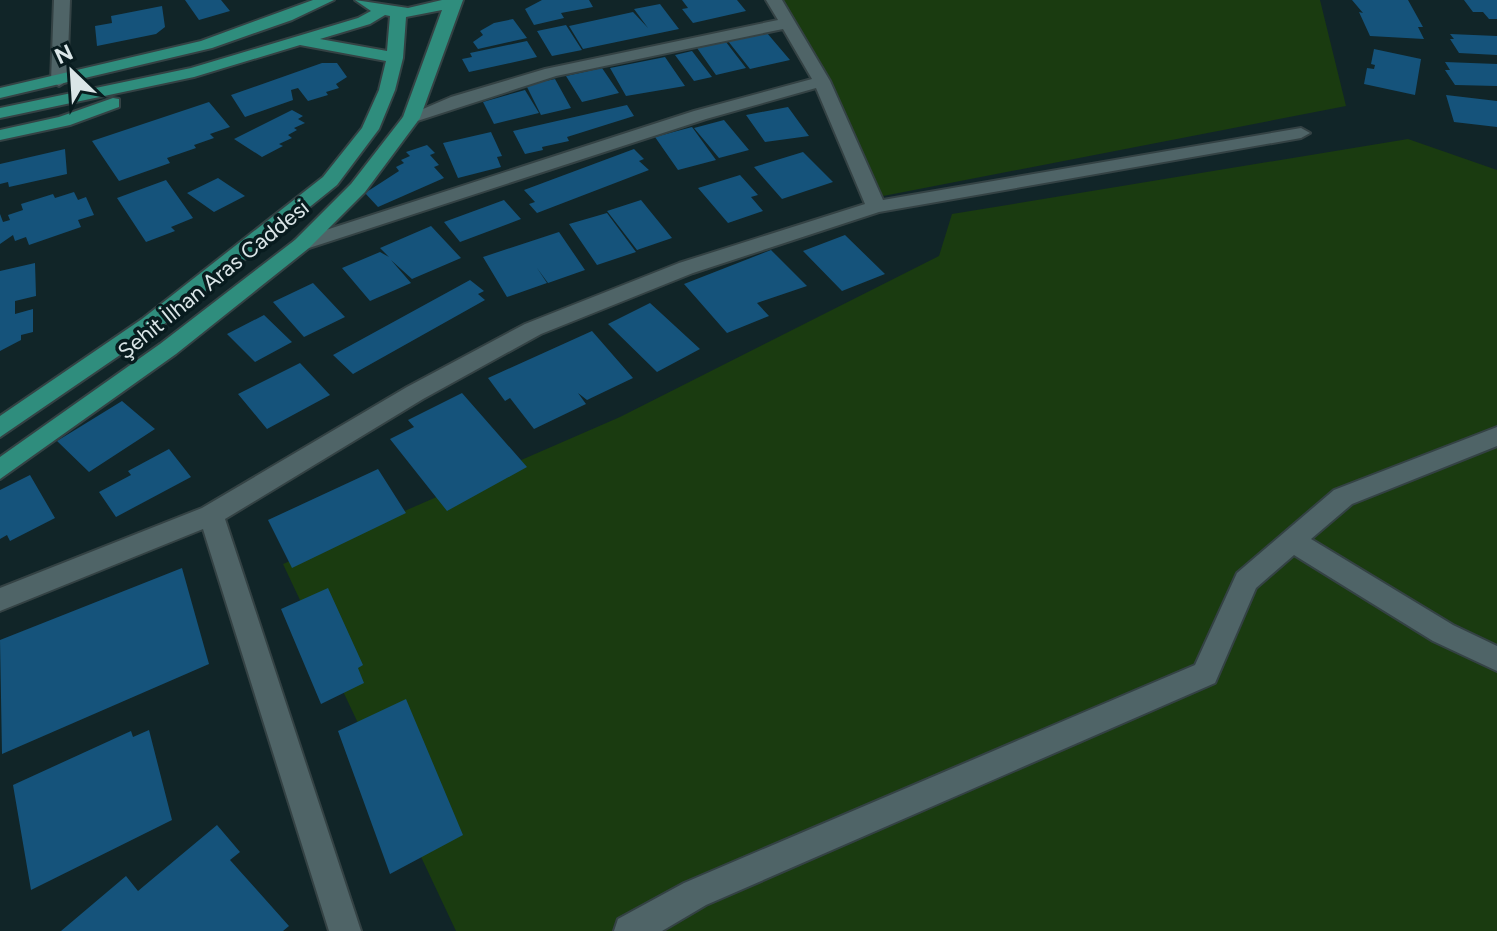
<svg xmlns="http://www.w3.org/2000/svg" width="1497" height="931" font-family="Figtree,sans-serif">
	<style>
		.green { fill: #1a3b10 }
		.building { fill: #15537b }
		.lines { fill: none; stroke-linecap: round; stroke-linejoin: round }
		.minor-casing { stroke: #344244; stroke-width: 4 }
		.major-casing { stroke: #344244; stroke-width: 4 }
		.minor { fill: #4f6467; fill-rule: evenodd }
		.major { fill: #2f8d7d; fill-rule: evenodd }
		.labels { text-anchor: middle; stroke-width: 7; stroke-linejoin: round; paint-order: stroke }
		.street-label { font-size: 22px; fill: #dae5e7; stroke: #081b1e }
	</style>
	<rect width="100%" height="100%" fill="#112528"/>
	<path class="green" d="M778 0H1320L1346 106 878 197Z
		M1408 139 1497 170V931H456L283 564 620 417 939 256 952 214Z"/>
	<path class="building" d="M185 0H221L230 11 199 20Z
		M542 0H589L593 7 561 13 564 18 534 25 525 9Z
		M682 0H737L746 11 693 23 682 9 688 8Z
		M1352 0H1408L1423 27H1418L1424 39 1370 36 1359 12 1363 13Z
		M1464 0H1497V19H1489L1483 12H1473Z
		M660 4 679 29 583 49 569 26 633 12 648 28 634 9Z
		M162 6 165 27 156 34 97 46 95 26 112 23 111 16Z
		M513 19 527 38 478 49 473 42 483 35 480 31 494 23Z
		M566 25 582 50 552 56 537 31Z
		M767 33 790 60 750 69 728 41Z
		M1450 34 1497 36V55L1459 53 1450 39H1454Z
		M527 41 537 57 469 72 462 59 472 57 470 53Z
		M726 42 746 68 716 75 697 48Z
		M1374 49 1421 59 1415 95 1364 84 1367 68 1374 69 1375 65 1371 64Z
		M692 51 712 77 694 81 675 55Z
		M665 57 685 86 626 96 610 68Z
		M1445 62 1497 64V86L1455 85 1445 70H1450Z
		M322 63H337L347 77 336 84 339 88 326 92 328 95 308 101 298 88 291 90 293 100 245 117 231 95Z
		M602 68 619 93 582 102 566 76Z
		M555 79 571 108 541 115 526 85Z
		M525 90 539 113 494 124 483 102Z
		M1446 95 1497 101V127L1454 122Z
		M209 102 230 127 210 134 214 138 194 145 196 148 167 158 170 163 119 181 92 141Z
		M627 105 634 116 567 137 569 141 542 147 543 150 525 154 513 131Z
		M788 107 809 136 765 142 746 115Z
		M292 110 303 116 298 119 305 123 294 128 297 130 288 135 292 138 279 144 283 146 262 157 234 139Z
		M724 120 749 150 719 158 694 128Z
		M692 127 716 160 678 170 655 137Z
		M491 132 502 156 497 157 501 167 458 178 443 143Z
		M427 145 435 153 430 155 439 165 434 167 444 178 378 207 365 193 399 171 396 167 404 163 401 160 410 156 406 152Z
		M65 149 67 174 9 187 8 182 0 184V164Z
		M634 149 644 159 639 161 649 170 537 213 529 204 535 202 524 190Z
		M803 152 833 182 782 199 754 167Z
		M740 175 758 195 751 197 763 211 728 223 698 188Z
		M218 178 245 196 214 212 187 193Z
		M166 180 193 218 171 227 175 231 146 242 117 198Z
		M74 192 78 200 86 197 94 215 78 220 81 227 29 245 26 237 15 241 13 235 0 244V214L3 222 10 220 8 215 23 210 21 204 53 194 55 198Z
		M504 200 521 219 460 242 444 222Z
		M641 200 672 238 637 250 607 211Z
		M607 213 636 252 597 265 569 224Z
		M431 226 461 258 412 279 391 260 411 283 370 301 342 268 380 252 389 257 380 248Z
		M559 232 585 270 548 283 537 268 547 283 507 297 483 257Z
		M845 235 885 274 842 291 803 251Z
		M771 250 807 286 757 303 769 316 727 333 684 284Z
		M35 263 36 296 15 301V314L33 309V332L21 335V340L0 351V271Z
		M470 280 484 291 478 294 485 300 353 374 333 355Z
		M313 283 345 317 304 337 273 302Z
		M650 303 700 349 657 372 608 324Z
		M264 315 292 342 255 362 227 334Z
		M592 331 633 378 587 400 578 393 586 404 534 429 510 398 505 401 488 378Z
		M300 363 330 395 267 429 238 394Z
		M462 393 527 467 447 511 390 439 414 427 408 420Z
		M122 401 155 429 89 472 57 441Z
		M169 449 191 477 116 517 99 492 131 475 128 471Z
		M378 469 406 513 292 568 268 520Z
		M30 475 55 518 10 541 7 535 0 539V490Z
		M182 568 209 664 2 754 0 640Z
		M328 588 363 665 358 668 364 683 321 704 281 609Z
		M406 699 463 835 390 874 338 731Z
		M149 730 172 820 31 890 13 785 131 731 133 737Z
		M217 825 240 852 230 860 289 926 283 931H61L126 876 138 891Z"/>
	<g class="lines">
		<defs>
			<path id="minor" d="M54 0H70L67 81 59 86 51 81Z
				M766 0H782L830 81 883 200 1301 128 1310 133 1301 138 879 212 693 273 541 334 423 399 225 519 361 931H329L203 529 0 611V588L202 508 407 387 525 324 679 263 865 204 816 88 706 119 309 248 302 250 292 244 295 240 694 111 812 79 783 29 556 76 411 123 402 118 451 97 545 69 778 20Z
				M1497 427V446L1352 504 1311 539 1453 625 1497 646V671L1433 641 1294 555 1256 588 1215 683 706 905 662 931H614L618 919 684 883 1195 665 1237 573 1334 490Z"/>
			<path id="major" d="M313 0H334L292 20 212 48 0 98V88L201 41Z
				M355 0 408 8 442 0H463L420 118 365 192 309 248 176 354 0 479V457L160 344 295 240 351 184 403 117 442 10 406 17 403 58 395 90 379 129 337 185 158 329 0 437V416L142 319 323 177 362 128 379 90 386 61 300 45 194 77 0 118V108L191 68 358 18 371 11ZM385 15 390 16 387 51 320 39 370 24Z
				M113 98 119 99V107L70 125 0 140V130L59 117Z"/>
		</defs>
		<use href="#minor" class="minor-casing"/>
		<use href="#major" class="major-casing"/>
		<use href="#minor" class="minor"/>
		<use href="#major" class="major"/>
	</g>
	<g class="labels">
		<g class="street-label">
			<text transform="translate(213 279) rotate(-39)" y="8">Şehit İlhan Aras Caddesi</text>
		</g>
	</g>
	<g transform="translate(72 72) rotate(335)" stroke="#081b1e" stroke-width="6" paint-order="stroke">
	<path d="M0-6L14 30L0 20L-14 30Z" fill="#dae5e7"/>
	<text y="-12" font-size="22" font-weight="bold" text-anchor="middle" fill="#dae5e7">N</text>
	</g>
</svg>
